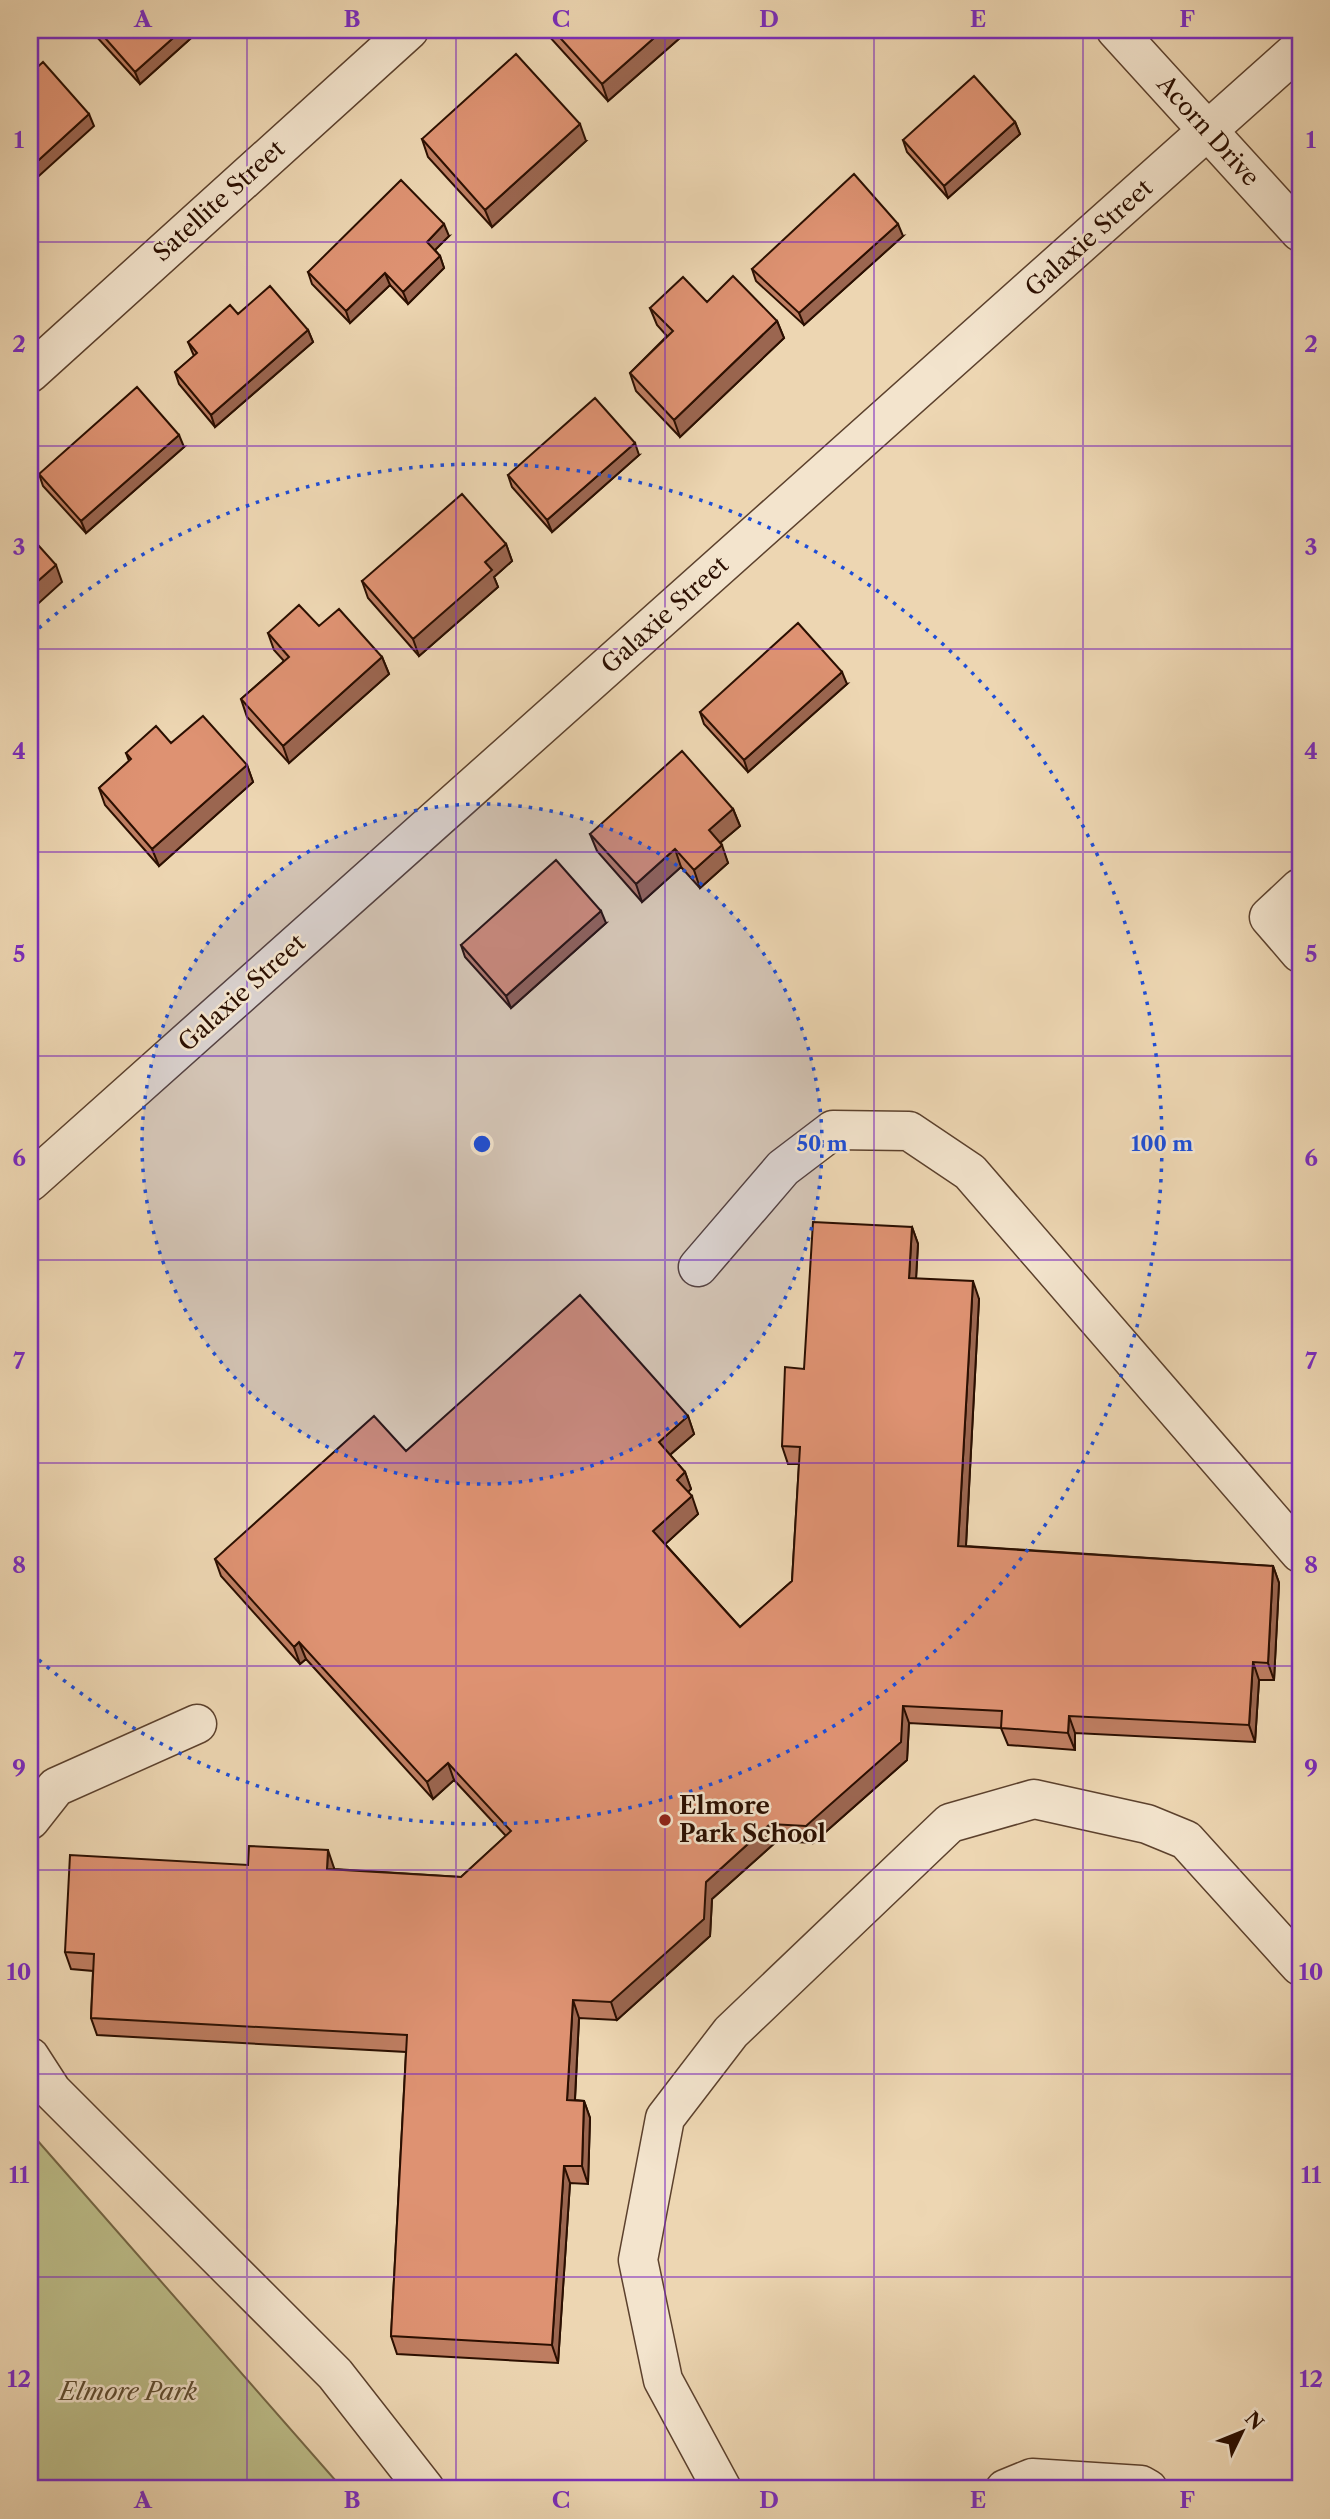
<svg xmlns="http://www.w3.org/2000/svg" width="1330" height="2519" font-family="'Libre Caslon Text',serif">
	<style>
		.green { fill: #bcbd89; stroke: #746645; stroke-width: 2 }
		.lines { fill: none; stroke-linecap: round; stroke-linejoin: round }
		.minor-casing { stroke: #5c412d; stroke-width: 41 }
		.minor { stroke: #f3e4cd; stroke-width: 38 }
		.wall { fill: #bf7e62; stroke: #2b0f01; stroke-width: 2 }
		.shaded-wall { fill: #9b6650; stroke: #2b0f01; stroke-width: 2 }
		.building { fill: #de9272; stroke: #2b0f01; stroke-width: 2 }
		.grid { fill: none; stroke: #7b2cbf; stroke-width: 2; stroke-opacity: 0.55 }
		.ring { fill: none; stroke: #1d4ed8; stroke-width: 3.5; stroke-dasharray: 3.5 7 }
		.poi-dot { fill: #8f2418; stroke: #f3e4cd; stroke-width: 2.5 }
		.labels { text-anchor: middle; stroke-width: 5; stroke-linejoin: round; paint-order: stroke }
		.street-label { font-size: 24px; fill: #2b0f01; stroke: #f3e4cd }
		.poi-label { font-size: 24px; font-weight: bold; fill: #2b0f01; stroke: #f3e4cd; text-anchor: start }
		.park-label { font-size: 24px; font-style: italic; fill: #5e4c31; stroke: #f3e4cd }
		.centre { fill: #1d4ed8; stroke: #f3e4cd; stroke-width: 3.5 }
		.ring-label { font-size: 21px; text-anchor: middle; font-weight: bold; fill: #1d4ed8; stroke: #f3e4cd; stroke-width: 5; stroke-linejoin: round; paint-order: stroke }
		.neatline { fill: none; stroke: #7b2cbf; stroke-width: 2.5 }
		.grid-label { font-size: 23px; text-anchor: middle; font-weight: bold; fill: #7b2cbf }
	</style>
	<rect width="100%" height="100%" fill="#edd6b2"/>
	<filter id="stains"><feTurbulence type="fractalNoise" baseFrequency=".00286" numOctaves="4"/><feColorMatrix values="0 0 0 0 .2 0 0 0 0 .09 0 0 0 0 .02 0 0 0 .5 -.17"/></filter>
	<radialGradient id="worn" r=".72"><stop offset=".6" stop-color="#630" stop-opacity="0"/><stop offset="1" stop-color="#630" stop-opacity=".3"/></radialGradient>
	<path class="green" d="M30 2132 343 2489H30Z"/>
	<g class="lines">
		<defs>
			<path id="minor" d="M1116 30 1300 232
				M30 373 409 30
				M1300 888 1269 917 1300 953
				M30 1182 1300 48
				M698 1267 783 1168 833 1130 909 1131 970 1172 1300 1553
				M30 1820 56 1787 197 1724
				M30 2057 52 2091 335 2374 425 2489
				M722 2489 663 2380 638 2260 665 2118 731 2032 950 1823 1034 1799 1147 1824 1186 1840 1300 1966
				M1005 2489 1032 2478 1141 2485 1148 2489"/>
		</defs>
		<use href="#minor" class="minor-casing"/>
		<use href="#minor" class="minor"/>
	</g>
	<path class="wall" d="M94 30H200L140 84 95 35Z
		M545 30H689L608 101 547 34Z
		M1015 122 1020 134 948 198 907 152 903 140Z
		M422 139 586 141 492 227 428 157Z
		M449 236 435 250 440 256 444 268 408 304 390 285 350 323 312 284 308 272Z
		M903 236 804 325 756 281 752 269Z
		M707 302 777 321 784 338 680 437 636 391 630 373 667 336 657 325 650 308Z
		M238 314 308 330 313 342 215 427 179 384 175 372 194 356 188 342Z
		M184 447 86 533 43 486 39 474Z
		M639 455 552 532 512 487 508 475Z
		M506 544 512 561 494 577 498 587 419 656 368 598 362 581Z
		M319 626 382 657 389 674 289 763 247 717 241 699 284 661 274 650 268 633Z
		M847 684 748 772 704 724 700 712Z
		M171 743 247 765 253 782 159 866 105 805 99 788 129 761 126 753Z
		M733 809 740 826 720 843 728 863 700 888 681 867 642 902 597 851 590 834Z
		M606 923 511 1008 465 957 461 945Z
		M912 1227 918 1244 916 1279 979 1299 966 1546 1273 1566 1279 1583 1274 1680H1259L1255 1742 1075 1733V1750L1008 1745 1001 1728 909 1723 907 1760 813 1843 777 1841 712 1899 710 1936 617 2020 579 2018 575 2100 584 2101 590 2118 588 2184 570 2183 558 2363 397 2354 391 2336 406 2052 97 2035 91 2018 93 1971 71 1969 65 1952 248 1865 334 1868V1869L461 1877 506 1836 454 1780 433 1799 306 1659 300 1664 221 1576 215 1559 406 1451 688 1416 694 1434 670 1455 685 1472 691 1489 688 1492 698 1514 665 1544 740 1627 792 1581 799 1464H788L782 1446 804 1369Z"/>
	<path class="shaded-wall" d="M182 30H200L140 84 135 72Z
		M663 30H689L608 101 602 84Z
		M89 114 94 126 30 184V168Z
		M1015 122 1020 134 948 198 944 186Z
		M580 124 586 141 492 227 485 210Z
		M444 224 449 236 431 254 427 242Z
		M898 224 903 236 804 325 799 313Z
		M440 256 444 268 408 304 403 292Z
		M385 273 390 285 350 323 346 311Z
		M777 321 784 338 680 437 674 420Z
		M308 330 313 342 215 427 211 415Z
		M179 435 184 447 86 533 81 521Z
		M635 443 639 455 552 532 547 520Z
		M506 544 512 561 494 577 498 587 419 656 413 639 485 562Z
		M56 565 62 582 30 611V588Z
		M382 657 389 674 289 763 283 746Z
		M842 672 847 684 748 772 744 760Z
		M247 765 253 782 159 866 152 849Z
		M733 809 740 826 715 847 709 830Z
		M722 845 728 863 700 888 694 870Z
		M675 849 681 867 642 902 636 884Z
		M601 911 606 923 511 1008 506 996Z
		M912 1227 918 1244 915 1296 909 1278Z
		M973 1281 979 1299 965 1563 958 1546Z
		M688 1416 694 1434 665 1459 659 1442Z
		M685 1472 691 1489 683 1497 677 1480Z
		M692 1496 698 1514 660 1549 653 1531Z
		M1273 1566 1279 1583 1274 1680 1268 1663Z
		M299 1642 306 1659 300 1664 294 1647Z
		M1253 1662 1259 1680 1255 1742 1249 1725Z
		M903 1706 909 1723 907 1760 813 1843 806 1826Z
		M1069 1716 1075 1733V1750L1068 1733Z
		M448 1763 454 1780 433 1799 427 1782Z
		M770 1824 777 1841 712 1899 710 1936 617 2020 611 2002 706 1882Z
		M328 1850 334 1868 333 1886 327 1869Z
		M573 2000 579 2018 574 2117 567 2100Z
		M584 2101 590 2118 588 2184 582 2166Z
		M564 2166 570 2183 558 2363 552 2345Z"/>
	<path class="building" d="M98 30H182L135 72Z
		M553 30H663L602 84Z
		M516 54 580 124 485 210 422 139Z
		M43 62 89 114 30 168V74Z
		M974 76 1015 122 944 186 903 140Z
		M854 174 898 224 799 313 752 269Z
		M401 180 444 224 427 242 440 256 403 292 385 273 346 311 308 272Z
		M733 276 777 321 674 420 630 373 673 331 650 308 683 277 707 302Z
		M270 286 308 330 211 415 175 372 197 353 188 342 230 305 238 314Z
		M137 387 179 435 81 521 39 474Z
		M595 398 635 443 547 520 508 475Z
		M462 494 506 544 485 562 492 570 413 639 362 581Z
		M30 536 56 565 30 588Z
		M299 605 319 626 339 609 382 657 283 746 241 699 289 657 268 633Z
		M798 623 842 672 744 760 700 712Z
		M203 716 247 765 152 849 99 788 131 759 126 753 156 726 171 743Z
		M682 751 733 809 709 830 722 845 694 870 675 849 636 884 590 834Z
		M556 860 601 911 506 996 461 945Z
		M813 1222 912 1227 909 1278 973 1281 958 1546 1273 1566 1268 1663 1253 1662 1249 1725 1069 1716 1068 1733 1001 1728 1002 1711 903 1706 901 1742 806 1826 770 1824 706 1882 704 1919 611 2002 573 2000 567 2100 584 2101 582 2166H564L552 2345 391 2336 407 2035 91 2018 94 1954 65 1952 70 1855 248 1865 249 1846 328 1850 327 1869 461 1877 511 1831 448 1763 427 1782 299 1642 294 1647 215 1559 374 1416 406 1451 580 1295 688 1416 659 1442 685 1472 677 1480 692 1496 653 1531 740 1627 792 1581 800 1447 782 1446 785 1367 804 1369Z"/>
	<path class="grid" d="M247 30V2489M456 30V2489M665 30V2489M874 30V2489M1083 30V2489M30 242H1300M30 446H1300M30 649H1300M30 852H1300M30 1056H1300M30 1260H1300M30 1463H1300M30 1666H1300M30 1870H1300M30 2074H1300M30 2277H1300"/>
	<circle cx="482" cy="1144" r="340" fill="#1d4ed8" fill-opacity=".12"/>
	<g class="ring">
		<circle cx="482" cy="1144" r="340"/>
		<path d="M31 635A680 680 0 1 1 31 1653"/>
	</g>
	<circle class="poi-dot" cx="665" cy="1820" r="7"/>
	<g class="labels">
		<g class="street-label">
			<text transform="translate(1208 131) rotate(48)" y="8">Acorn Drive</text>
			<text transform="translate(219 201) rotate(-42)" y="8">Satellite Street</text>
			<text transform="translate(1089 238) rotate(-42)" y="8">Galaxie Street</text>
			<text transform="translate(665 615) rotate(-42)" y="8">Galaxie Street</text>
			<text transform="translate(242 993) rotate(-42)" y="8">Galaxie Street</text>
		</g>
		<g class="poi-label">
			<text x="679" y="1814">Elmore<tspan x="679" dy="28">Park School</tspan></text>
		</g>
		<g class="park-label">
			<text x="128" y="2400">Elmore Park</text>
		</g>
	</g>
	<circle cx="482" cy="1144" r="10" class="centre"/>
	<g class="ring-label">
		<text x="822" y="1151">50 m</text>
		<text x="1162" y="1151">100 m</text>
	</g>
	<rect width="1330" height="2519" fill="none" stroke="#edd6b2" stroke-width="77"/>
	<g transform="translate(1242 2432) rotate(47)" stroke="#f3e4cd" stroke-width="5" paint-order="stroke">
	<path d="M0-5L12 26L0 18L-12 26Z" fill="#2b0f01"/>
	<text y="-10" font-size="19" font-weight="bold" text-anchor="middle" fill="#2b0f01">N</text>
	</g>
	<rect x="38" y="38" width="1254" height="2442" class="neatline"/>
	<g class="grid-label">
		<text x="143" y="27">A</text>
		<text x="352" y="27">B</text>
		<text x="561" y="27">C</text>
		<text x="769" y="27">D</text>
		<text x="978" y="27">E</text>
		<text x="1187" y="27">F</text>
		<text x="19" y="148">1</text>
		<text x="1311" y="148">1</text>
		<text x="19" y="352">2</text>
		<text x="1311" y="352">2</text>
		<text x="19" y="555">3</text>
		<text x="1311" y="555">3</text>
		<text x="19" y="759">4</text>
		<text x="1311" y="759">4</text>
		<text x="19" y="962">5</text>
		<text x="1311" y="962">5</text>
		<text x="19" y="1166">6</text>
		<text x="1311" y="1166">6</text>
		<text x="19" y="1369">7</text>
		<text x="1311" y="1369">7</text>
		<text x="19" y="1573">8</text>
		<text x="1311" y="1573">8</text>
		<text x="19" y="1776">9</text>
		<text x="1311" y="1776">9</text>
		<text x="19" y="1980">10</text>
		<text x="1311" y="1980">10</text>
		<text x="19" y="2183">11</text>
		<text x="1311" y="2183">11</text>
		<text x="19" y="2387">12</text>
		<text x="1311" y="2387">12</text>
		<text x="143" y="2508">A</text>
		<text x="352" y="2508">B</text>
		<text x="561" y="2508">C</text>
		<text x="769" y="2508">D</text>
		<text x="978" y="2508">E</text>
		<text x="1187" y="2508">F</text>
	</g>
	<rect width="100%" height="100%" filter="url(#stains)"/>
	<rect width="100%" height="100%" fill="url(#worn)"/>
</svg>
